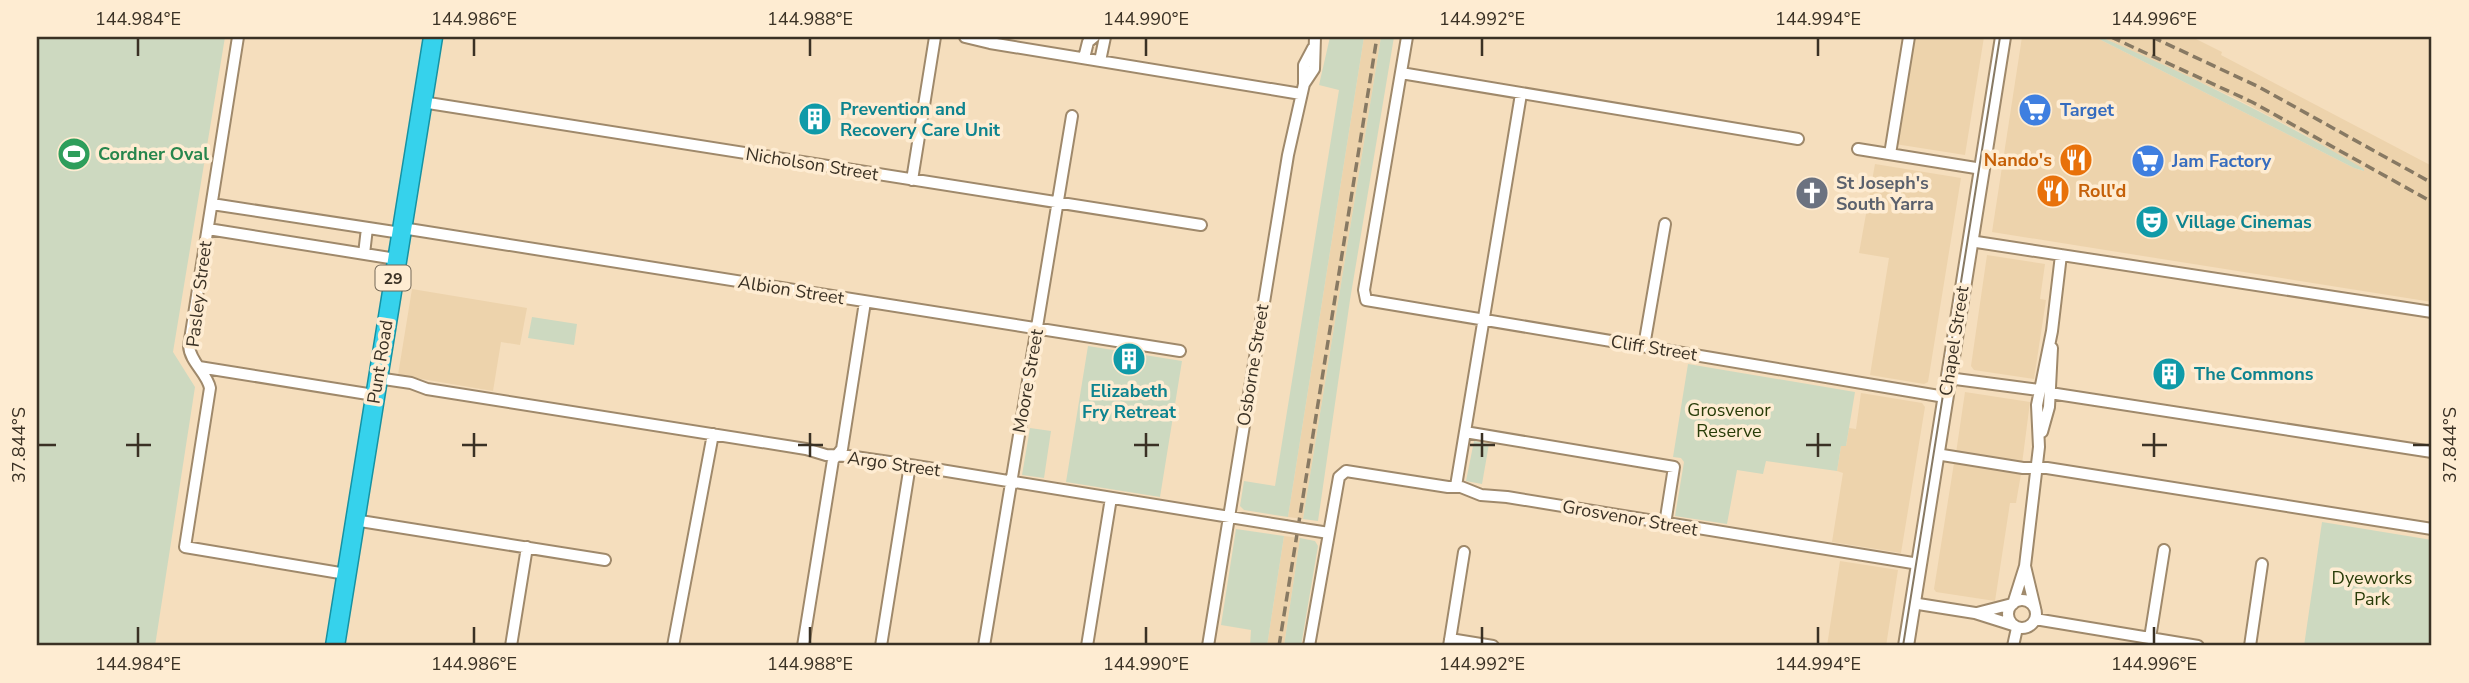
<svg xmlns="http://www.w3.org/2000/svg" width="2469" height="683" font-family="'Nunito Sans',sans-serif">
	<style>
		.built { fill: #edd3ac }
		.green { fill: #cdd9c0 }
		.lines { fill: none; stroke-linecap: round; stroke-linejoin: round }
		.minor-casing { stroke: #9f896b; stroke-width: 14 }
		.tertiary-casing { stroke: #9f896b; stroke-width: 18 }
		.trunk-casing { stroke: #1692a3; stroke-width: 21 }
		.minor { stroke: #fff; stroke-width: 10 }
		.tertiary { stroke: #fff; stroke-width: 14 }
		.trunk { stroke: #36d2ec; stroke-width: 18 }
		.tram { stroke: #877963; stroke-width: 2 }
		.rail { stroke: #877963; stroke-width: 3.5; stroke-dasharray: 10 5; stroke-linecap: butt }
		.minor-bridge-casing { stroke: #9f896b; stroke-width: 14; stroke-linecap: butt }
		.minor-bridge { stroke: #fff; stroke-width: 10 }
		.ticks { fill: none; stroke: #3a3124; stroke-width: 2.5 }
		.labels { text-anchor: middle; stroke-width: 7; stroke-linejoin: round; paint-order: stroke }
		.shield { fill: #feecd2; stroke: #756958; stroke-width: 2 }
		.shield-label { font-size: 16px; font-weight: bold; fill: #3a3124 }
		.culture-label { font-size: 18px; font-weight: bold; fill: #0d838f; stroke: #feecd2; text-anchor: start }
		.shop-label { font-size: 18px; font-weight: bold; fill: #366cbe; stroke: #feecd2; text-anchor: start }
		.leisure-label { font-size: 18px; font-weight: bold; fill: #27864d; stroke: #feecd2; text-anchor: start }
		.food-label { font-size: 18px; font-weight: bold; fill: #c56008; stroke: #feecd2; text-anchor: end }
		.street-label { font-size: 18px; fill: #3a3124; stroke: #feecd2 }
		.worship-label { font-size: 18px; font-weight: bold; fill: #5b616d; stroke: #feecd2; text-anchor: start }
		.park-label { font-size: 18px; fill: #283c08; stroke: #feecd2 }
		.neatline { fill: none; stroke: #3a3124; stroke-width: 2.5 }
		.ticks-label { font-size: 18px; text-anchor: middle; fill: #3a3124 }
	</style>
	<rect width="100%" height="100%" fill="#f5debd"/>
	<path class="built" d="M1364 37H1381L1303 519 1288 517Z
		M1912 37H1984L1965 155 1895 144Z
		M2022 37H2095L2354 168 2364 171 2304 134 2235 98 2101 37H2192L2222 52 2221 55 2432 166V302L1992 232Z
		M1875 164 1961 178 1928 382 1924 384 1870 375 1889 258 1859 253Z
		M1987 255 2045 264 2040 299 2046 300 2034 379 1974 370 1971 366Z
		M412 289 527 308 520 345 501 342 493 391 398 375Z
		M1965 392 2030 402 2022 464 1956 453Z
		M1861 393 1922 403 1925 407 1901 553 1832 542 1843 473 1837 471 1841 446H1846L1849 428 1856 429Z
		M1954 463 2021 474 2016 503H2010L1995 601 1936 592 1934 589Z
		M1284 536 1300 538 1284 646H1267Z
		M1840 561 1898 570 1886 646H1827Z"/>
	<path class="green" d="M37 37H225L173 352 195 387 155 646H37Z
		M1330 37H1364L1288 517 1244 510 1240 506 1244 481 1275 486 1339 90 1319 85Z
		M1381 37H1394L1350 300 1318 521 1303 519Z
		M2095 37H2101C2191 76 2279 119 2364 169V171L2354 168Z
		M532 317 577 324 574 345 528 338Z
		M1088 346 1182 361 1160 497 1066 482Z
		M1688 364 1855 392 1846 446H1841L1837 471 1766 461 1763 474 1737 470 1727 524 1675 516 1684 462 1681 458 1673 457Z
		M1030 428 1051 431 1044 478 1022 475Z
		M1474 441 1489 444 1482 484 1466 481Z
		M2322 522 2432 540V646H2304Z
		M1236 529 1284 536 1267 646H1250L1251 630 1221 625Z
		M1300 538 1315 541 1318 546 1301 646H1284Z"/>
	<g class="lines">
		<defs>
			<path id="minor" d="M238 37 189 346C190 362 207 373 210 388L185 547 346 574
				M965 37 990 43 1301 94
				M1407 37 1364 290 1366 300 1945 397
				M1084 58 1088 42 1094 37
				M1100 61 1105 37
				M1401 73 1798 139
				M1304 84 1314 69 1315 37
				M422 102 1201 225
				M1858 149 1982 169
				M1890 154 1909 37
				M912 180 935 37
				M212 204 401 233
				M402 228 1180 351
				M208 229 396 259
				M1970 241 2432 312
				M364 254 367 228
				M1644 346 1665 224
				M199 367 374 395
				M377 378 411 383 427 389 806 449 826 455 848 456 910 465 1285 526
				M1948 378 2039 390
				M2050 393 2432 452
				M1465 432 1674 467 1665 524
				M2042 432 2049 407 2052 348
				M1936 454 2023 468H2047L2432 529
				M1456 486 1521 94
				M354 520 605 560
				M1303 529 1329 533
				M2025 566 2035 608
				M2008 614a14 14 0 1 1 28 0a14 14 0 1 1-28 0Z
				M1912 603 1975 613 2013 625
				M2013 604 2025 566 2039 447 2037 405 2052 331 2061 255
				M1977 613 2012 604
				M2035 619 2198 646
				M2150 638 2164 550
				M1450 639 1493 646
				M511 646 527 547
				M673 646 713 434
				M803 646 833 460 842 449 865 302
				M881 646 910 465
				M984 646 1072 116
				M1087 646 1111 498
				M1208 646 1288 155 1304 84V65L1313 48
				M1309 646 1339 477 1346 471 1448 487H1461L1481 495 1507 497 1919 564
				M1449 646 1464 552
				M2013 646 2017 628
				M2250 646 2262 564"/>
			<path id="tertiary" d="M1906 646 2003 37"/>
			<path id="trunk" d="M335 646 433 37"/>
		</defs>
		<use href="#minor" class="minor-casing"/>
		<use href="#tertiary" class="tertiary-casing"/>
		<use href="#trunk" class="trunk-casing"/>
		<use href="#minor" class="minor"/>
		<use href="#tertiary" class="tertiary"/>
		<use href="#trunk" class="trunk"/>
		<path class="tram" d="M1903 646 2000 37"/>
		<path class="rail" d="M2111 37 2252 102 2432 202
			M2152 37 2259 87 2432 183
			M1279 646 1377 37"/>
		<defs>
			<path id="minor-bridge" d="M1285 526 1303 529"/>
		</defs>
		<use href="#minor-bridge" class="minor-bridge-casing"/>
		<use href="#minor-bridge" class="minor-bridge"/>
	</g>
	<path class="ticks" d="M138 38V56M474 38V56M810 38V56M1146 38V56M1482 38V56M1818 38V56M2154 38V56M138 433V457M474 433V457M810 433V457M1146 433V457M1482 433V457M1818 433V457M2154 433V457M38 445H56M126 445H151M462 445H487M798 445H823M1134 445H1159M1470 445H1495M1806 445H1831M2142 445H2167M2413 445H2430M138 627V644M474 627V644M810 627V644M1146 627V644M1482 627V644M1818 627V644M2154 627V644"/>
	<defs>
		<symbol id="supermarket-disc" viewBox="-11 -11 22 22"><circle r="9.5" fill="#3f7fe0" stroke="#feecd2"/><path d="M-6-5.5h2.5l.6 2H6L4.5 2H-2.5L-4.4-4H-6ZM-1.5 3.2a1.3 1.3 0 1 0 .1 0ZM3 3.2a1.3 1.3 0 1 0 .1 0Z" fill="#fff"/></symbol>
		<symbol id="building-disc" viewBox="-11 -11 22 22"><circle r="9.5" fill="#0f9aa8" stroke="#feecd2"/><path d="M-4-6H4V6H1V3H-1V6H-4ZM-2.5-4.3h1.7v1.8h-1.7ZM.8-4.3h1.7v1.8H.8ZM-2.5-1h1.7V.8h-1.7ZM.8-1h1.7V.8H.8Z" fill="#fff"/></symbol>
		<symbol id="stadium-disc" viewBox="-11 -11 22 22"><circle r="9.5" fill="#2e9e5b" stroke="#feecd2"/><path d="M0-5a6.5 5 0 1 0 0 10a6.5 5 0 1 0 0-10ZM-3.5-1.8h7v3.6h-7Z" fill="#fff"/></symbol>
		<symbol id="restaurant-disc" viewBox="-11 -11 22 22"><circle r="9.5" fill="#e8710a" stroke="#feecd2"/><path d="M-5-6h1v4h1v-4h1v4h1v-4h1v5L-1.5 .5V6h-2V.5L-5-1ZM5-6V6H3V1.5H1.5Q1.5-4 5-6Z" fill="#fff"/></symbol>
		<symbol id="church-disc" viewBox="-11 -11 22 22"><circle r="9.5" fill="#6b7280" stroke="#feecd2"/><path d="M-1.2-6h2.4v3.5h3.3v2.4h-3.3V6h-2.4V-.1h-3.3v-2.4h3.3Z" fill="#fff"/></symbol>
		<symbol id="theatre-disc" viewBox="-11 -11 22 22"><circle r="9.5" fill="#0f9aa8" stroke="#feecd2"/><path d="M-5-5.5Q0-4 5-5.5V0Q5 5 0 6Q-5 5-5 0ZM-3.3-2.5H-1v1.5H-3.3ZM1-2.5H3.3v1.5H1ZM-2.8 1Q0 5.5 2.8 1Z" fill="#fff"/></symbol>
	</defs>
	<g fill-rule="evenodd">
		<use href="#supermarket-disc" x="2016" y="91" width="38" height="38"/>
		<use href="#building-disc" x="796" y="100" width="38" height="38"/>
		<use href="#stadium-disc" x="55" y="135" width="38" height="38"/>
		<use href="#restaurant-disc" x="2057" y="141" width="38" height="38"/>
		<use href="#supermarket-disc" x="2129" y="142" width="38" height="38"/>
		<use href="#restaurant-disc" x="2034" y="172" width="38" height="38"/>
		<use href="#church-disc" x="1793" y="174" width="38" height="38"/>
		<use href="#theatre-disc" x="2133" y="203" width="38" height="38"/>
		<use href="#building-disc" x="1110" y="340" width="38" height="38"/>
		<use href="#building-disc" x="2150" y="355" width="38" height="38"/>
	</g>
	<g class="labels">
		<rect class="shield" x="375.5" y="265.5" width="35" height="25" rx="5"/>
		<g class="shield-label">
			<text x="393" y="284">29</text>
		</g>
		<g class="culture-label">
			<text x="840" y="115">Prevention and<tspan x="840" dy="21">Recovery Care Unit</tspan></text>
			<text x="2176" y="228">Village Cinemas</text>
			<text x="2194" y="380">The Commons</text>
			<text x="1129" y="397" text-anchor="middle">Elizabeth<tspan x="1129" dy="21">Fry Retreat</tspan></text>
		</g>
		<g class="shop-label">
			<text x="2060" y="116">Target</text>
			<text x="2172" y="167">Jam Factory</text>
		</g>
		<g class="leisure-label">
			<text x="98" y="160">Cordner Oval</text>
		</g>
		<g class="food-label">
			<text x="2052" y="166">Nando's</text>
			<text x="2078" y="197" text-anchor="start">Roll'd</text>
		</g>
		<g class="street-label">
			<text transform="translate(812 164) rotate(9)" y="6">Nicholson Street</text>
			<text transform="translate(791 290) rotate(9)" y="6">Albion Street</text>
			<text transform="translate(199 294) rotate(-83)" y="6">Pasley Street</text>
			<text transform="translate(1954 341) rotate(-81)" y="6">Chapel Street</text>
			<text transform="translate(1654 348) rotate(9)" y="6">Cliff Street</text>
			<text transform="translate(380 362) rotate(-81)" y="6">Punt Road</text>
			<text transform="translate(1253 365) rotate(-81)" y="6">Osborne Street</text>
			<text transform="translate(1028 381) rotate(-80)" y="6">Moore Street</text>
			<text transform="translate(894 464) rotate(8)" y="6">Argo Street</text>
			<text transform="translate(1630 518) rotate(10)" y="6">Grosvenor Street</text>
		</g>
		<g class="worship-label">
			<text x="1836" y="189">St Joseph's<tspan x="1836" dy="21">South Yarra</tspan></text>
		</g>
		<g class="park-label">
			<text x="1729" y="416">Grosvenor<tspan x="1729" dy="21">Reserve</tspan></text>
			<text x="2372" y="584">Dyeworks<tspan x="2372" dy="21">Park</tspan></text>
		</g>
	</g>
	<rect width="2469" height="683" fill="none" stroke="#feecd2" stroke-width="77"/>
	<rect x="38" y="38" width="2392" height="606" class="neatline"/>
	<g class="ticks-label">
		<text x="138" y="25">144.984°E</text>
		<text x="474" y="25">144.986°E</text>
		<text x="810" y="25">144.988°E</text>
		<text x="1146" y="25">144.990°E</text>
		<text x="1482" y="25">144.992°E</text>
		<text x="1818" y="25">144.994°E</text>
		<text x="2154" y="25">144.996°E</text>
		<text transform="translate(19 445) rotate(-90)" y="6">37.844°S</text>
		<text transform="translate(2450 445) rotate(-90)" y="6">37.844°S</text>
		<text x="138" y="670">144.984°E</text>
		<text x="474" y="670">144.986°E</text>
		<text x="810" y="670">144.988°E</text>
		<text x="1146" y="670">144.990°E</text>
		<text x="1482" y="670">144.992°E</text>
		<text x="1818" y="670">144.994°E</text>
		<text x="2154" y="670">144.996°E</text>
	</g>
</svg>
